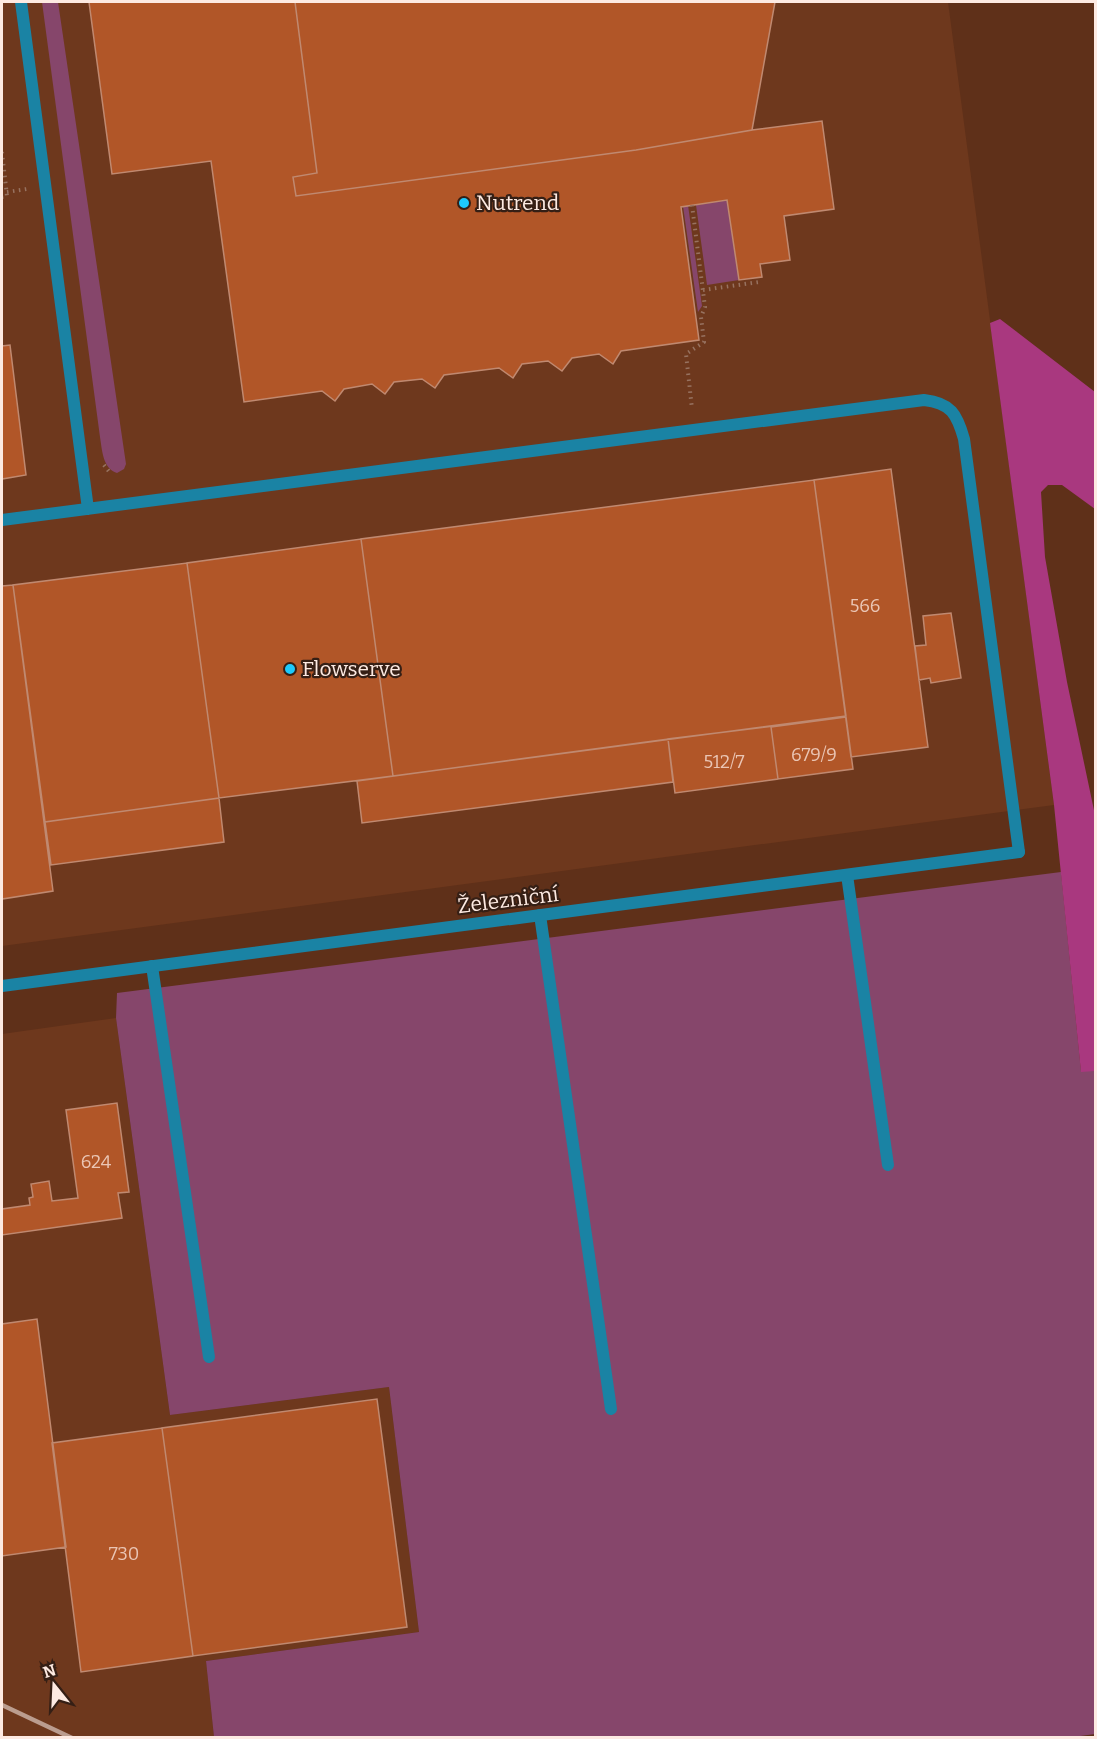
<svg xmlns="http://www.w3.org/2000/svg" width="1097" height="1739" font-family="Bitter,serif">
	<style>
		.built { fill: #6e381d }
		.green { fill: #86466b }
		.forest { fill: #a9387f }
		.building { fill: #b15628; stroke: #c08970; stroke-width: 1.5 }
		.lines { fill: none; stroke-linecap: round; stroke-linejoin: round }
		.path { stroke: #977260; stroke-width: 4; stroke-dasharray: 1.5 4.5; stroke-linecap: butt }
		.lane { stroke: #1a83a4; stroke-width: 12 }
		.street { stroke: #1a83a4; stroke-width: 12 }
		.rail { stroke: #bb9d8f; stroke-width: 4.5 }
		.poi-dot { fill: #1dc9fc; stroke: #351f15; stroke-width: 2 }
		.labels { text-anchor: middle; stroke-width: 4.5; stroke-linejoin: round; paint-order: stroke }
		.number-label { font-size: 18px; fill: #eac5b4 }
		.poi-label { font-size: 21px; fill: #fdeae2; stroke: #351f15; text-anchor: start }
		.street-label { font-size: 21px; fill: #fdeae2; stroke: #351f15 }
	</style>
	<rect width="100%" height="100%" fill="#5f3019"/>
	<path class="built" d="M2 2H948L1054 805 2 946Z
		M116 1018 170 1415 389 1387 419 1632 206 1661 214 1737H2V1034Z"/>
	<path class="green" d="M42 2H58L126 464 124 469 117 473C103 469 102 450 100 437Z
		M727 200 739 280 707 285 696 205Z
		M688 205 702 306 698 312 683 206Z
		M1061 872 1081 1071H1096L1095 1734 1066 1738 214 1737 206 1661 419 1632 389 1387 170 1415 116 1018 117 993Z"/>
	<path class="forest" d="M1000 319 1095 392V509L1062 485H1048L1041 492 1045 557 1067 682 1095 815V1071L1081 1072 1054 805 990 323Z"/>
	<path class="building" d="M89 2H295L317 173 293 177 296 196 636 150 752 130 822 121 834 209 784 216 790 260 760 264 762 277 739 280 727 200 681 207 699 340 621 351 613 364 599 354 572 358 562 371 548 361 522 364 513 378 499 368 444 375 435 388 422 379 394 382 385 394 372 384 344 389 335 401 322 391 244 402 211 161 112 174Z
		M295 2H775L752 130 636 150 296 196 293 177 317 173Z
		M10 345 26 475 2 479V346Z
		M891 469 928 747 851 757 814 480Z
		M814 480 846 716 393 776 361 539Z
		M361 539 393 776 219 798 187 563Z
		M187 563 219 798 45 822 13 585Z
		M13 585 53 891 2 899V586Z
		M951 613 961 678 931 683 930 678 919 680 915 646 926 645 923 616Z
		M846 717 771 727 778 779 675 793 668 739Z
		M846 717 853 769 778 779 771 727Z
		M668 739 673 782 362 823 357 781Z
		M219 798 224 842 51 865 45 822Z
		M117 1103 129 1192 118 1193 122 1218 2 1235V1209L30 1205 29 1198 33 1197 31 1184 49 1181 52 1201 78 1198 66 1110Z
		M37 1319 66 1547 2 1556V1324Z
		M377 1399 407 1627 193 1656 162 1428Z
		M162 1428 193 1656 81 1672 52 1443Z"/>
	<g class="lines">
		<path class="path" d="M2 152 7 196 2 197
			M7 192 27 189
			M692 205 705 307 701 317 704 342 686 354 692 409
			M703 290 759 282
			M104 465 111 474"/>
		<path class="lane" d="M21 2 88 509
			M2 520 924 400C951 403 957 414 964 439L1019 852
			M847 875 888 1165
			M540 915 611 1409
			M152 966 209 1357"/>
		<path class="street" d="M2 986 1019 852"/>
		<path class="rail" d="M2 1705 72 1738"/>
	</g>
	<g class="poi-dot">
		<circle cx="464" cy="203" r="6"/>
		<circle cx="290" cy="669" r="6"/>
	</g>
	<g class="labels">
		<g class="number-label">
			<text x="865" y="612">566</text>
			<text x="814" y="761">679/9</text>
			<text x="724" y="768">512/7</text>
			<text x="96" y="1168">624</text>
			<text x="124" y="1560">730</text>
		</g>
		<g class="poi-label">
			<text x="476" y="210">Nutrend</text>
			<text x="302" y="676">Flowserve</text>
		</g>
		<g class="street-label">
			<text transform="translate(508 900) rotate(-7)" y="7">Železniční</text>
		</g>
	</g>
	<rect width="1097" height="1739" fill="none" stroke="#fdeae2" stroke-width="6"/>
	<g transform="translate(54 1685) rotate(342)" stroke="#351f15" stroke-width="4.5" paint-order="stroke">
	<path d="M0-4.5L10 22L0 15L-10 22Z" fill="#fdeae2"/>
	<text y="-9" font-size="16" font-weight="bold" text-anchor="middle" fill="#fdeae2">N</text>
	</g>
</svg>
